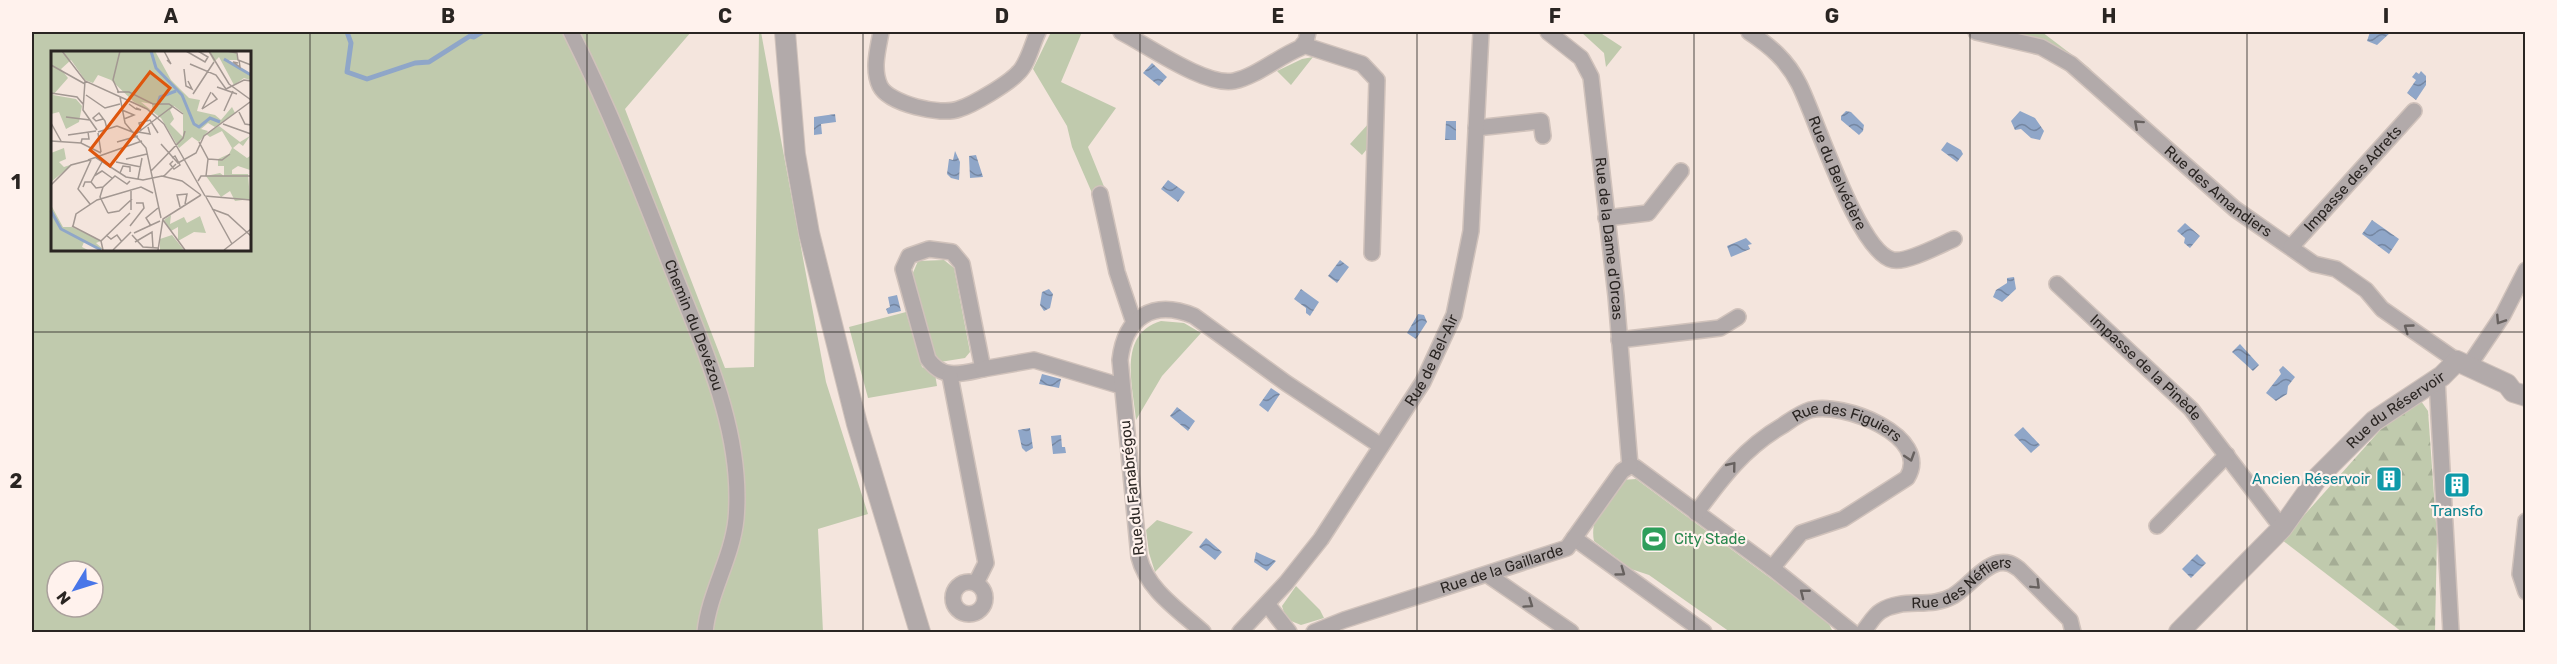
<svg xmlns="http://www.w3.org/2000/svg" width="2557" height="664" font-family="Rubik,sans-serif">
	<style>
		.green { fill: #c0caad; fill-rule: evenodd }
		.forest { fill: url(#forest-firs) }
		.water { fill: url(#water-waves) }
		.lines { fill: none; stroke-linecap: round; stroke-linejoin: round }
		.stream { stroke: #8fa6c8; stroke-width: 5 }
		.minor-casing { stroke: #d0c2bb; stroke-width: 18 }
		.tertiary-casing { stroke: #d0c2bb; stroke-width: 22 }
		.minor { stroke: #b2aaaa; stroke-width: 15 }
		.tertiary { stroke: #b2aaaa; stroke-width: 20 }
		.oneway { stroke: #67615f }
		.grid { fill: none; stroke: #2a2522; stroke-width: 1.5; stroke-opacity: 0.55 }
		.labels { text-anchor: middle; stroke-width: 4.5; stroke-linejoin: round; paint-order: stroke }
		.street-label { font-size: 15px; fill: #2a2522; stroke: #fff2ed }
		.culture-label { font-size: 15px; fill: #0d838f; stroke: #fff2ed; text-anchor: end }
		.leisure-label { font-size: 15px; fill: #27864d; stroke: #fff2ed; text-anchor: start }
		.inset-river { fill: none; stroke: #8fa6c8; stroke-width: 3 }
		.inset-road { fill: none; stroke: #a39892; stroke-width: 1.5 }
		.view { fill: #de560d; fill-opacity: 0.15; stroke: #de560d; stroke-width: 3 }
		.inset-edge { fill: none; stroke: #2a2522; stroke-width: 3 }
		.neatline { fill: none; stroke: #2a2522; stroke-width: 2 }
		.grid-label { font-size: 20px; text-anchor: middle; font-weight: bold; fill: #2a2522 }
	</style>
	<defs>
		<pattern id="forest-firs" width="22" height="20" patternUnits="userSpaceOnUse" patternTransform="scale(1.5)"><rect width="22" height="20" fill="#c0caad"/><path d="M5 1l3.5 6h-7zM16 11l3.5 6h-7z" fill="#a5ad95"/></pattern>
		<pattern id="water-waves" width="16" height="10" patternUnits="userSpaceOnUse" patternTransform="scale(1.5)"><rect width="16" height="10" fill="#8fa6c8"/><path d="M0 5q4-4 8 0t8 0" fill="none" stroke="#7587a2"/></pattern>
	</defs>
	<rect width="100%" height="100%" fill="#f4e5dd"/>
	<path class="green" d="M32 32H691L625 109 725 368 754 367 759 32H761L826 382 868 514 818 529 823 632H32ZM52 52H249V249H52ZM57 571H93V607H57Z
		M1051 32H1082L1061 82 1116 108 1088 147 1105 189 1092 193 1072 147 1067 126 1033 69Z
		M1581 32H1599L1622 47 1606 67 1604 53Z
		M2005 32H2042L2092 70 2063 53Z
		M1313 57 1291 85 1277 71 1302 59Z
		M1370 122 1367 149 1362 155 1350 144Z
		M944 260 954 268 970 352 965 358 940 362 933 354 912 275 918 261Z
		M906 312 922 367 935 374 937 386 868 398 849 327Z
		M1161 321 1184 323 1201 333 1162 376 1136 420C1133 386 1117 334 1161 321Z
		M1636 479 1827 620 1833 632H1730L1649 575 1631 569 1594 541C1589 516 1608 499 1622 480Z
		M1157 520 1193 532 1155 572 1149 553 1146 530Z
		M1296 586 1320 610 1324 618 1301 625 1286 619 1282 606Z"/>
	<path class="forest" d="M2421 401 2428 411 2437 537 2435 632H2402L2282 540 2382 428Z"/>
	<path class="water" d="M2370 32H2391L2377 45 2367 41Z
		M1152 63 1167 77 1159 86 1143 73Z
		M2421 71 2426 76V85L2416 100 2407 93 2416 80 2412 77 2416 72 2419 74Z
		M1846 111 1851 112 1864 125 1863 131 1859 135 1841 120V116Z
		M2020 111 2035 118 2044 131 2040 140 2031 138 2021 129 2015 130 2011 121Z
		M835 114 836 122 821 124 822 134 814 135V117Z
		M1446 121H1456V140H1445Z
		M1947 142 1961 150 1963 154 1957 162 1941 150Z
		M955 151 960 162 959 180 951 178 947 174 949 159 953 160Z
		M976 155 983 177 970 178 969 156Z
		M1168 180 1185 192 1178 202 1161 189Z
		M2372 220 2399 239 2389 254 2362 234Z
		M2185 223 2200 236 2190 248 2184 243 2185 238 2177 231Z
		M1746 238 1752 244 1748 245 1750 249 1731 257 1727 246Z
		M1340 260 1349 267 1337 283 1328 276Z
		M2014 277 2016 289 2002 302 1993 297 1996 290 2007 283V278Z
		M1049 289 1053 294 1050 308 1044 311 1040 305 1042 292Z
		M1301 289 1319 302 1310 316 1306 313V308L1294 299Z
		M897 295 901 311 888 314 886 309 890 307 888 297Z
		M1418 314 1424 315 1427 322 1416 339 1407 333Z
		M2240 344 2259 365 2253 371 2232 352Z
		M2283 366 2295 377 2288 386 2287 394 2276 401 2266 393 2281 374 2279 370Z
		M1042 374 1061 379 1059 388 1039 384Z
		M1271 388 1280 394 1268 412 1259 405Z
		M1177 407 1195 421 1188 431 1170 416Z
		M2023 427 2040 445 2031 453 2014 435Z
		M1030 428 1033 448 1026 452 1022 448 1018 430Z
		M1061 435 1062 447H1065L1066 453 1053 454 1051 436Z
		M1206 538 1222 552 1215 560 1199 547Z
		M1256 552 1276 561 1267 571 1254 562Z
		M2197 554 2206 563 2191 578 2182 569Z"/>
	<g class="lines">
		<path class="stream" d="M347 32 351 43 347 72 367 79 415 63 429 62 470 36 474 37 482 32"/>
		<defs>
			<g id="minor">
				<path id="s1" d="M571 32C609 108 640 186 671 266 702 345 744 431 736 519 732 558 709 593 705 632"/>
				<path d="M881 32C878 49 872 69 880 86 889 104 941 116 959 109 973 105 1009 83 1018 73 1028 64 1032 44 1038 32"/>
				<path d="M1121 32C1147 45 1206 87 1234 81 1257 76 1278 57 1300 48L1306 41 1308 32"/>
				<path id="s2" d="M1548 32 1581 58 1591 77 1616 296 1630 466"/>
				<path id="s3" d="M1749 32C1770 46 1787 60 1799 84 1816 117 1858 253 1893 260 1907 263 1940 245 1954 239"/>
				<path id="s4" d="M1976 32 2041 47 2071 64 2235 209 2314 264 2336 269 2366 290 2382 309 2457 361"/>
				<path d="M1303 45 1362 64 1377 80 1372 253"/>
				<path d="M1476 128 1541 121 1543 136"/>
				<path d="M1100 194 1117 272 1134 323"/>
				<path d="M1606 218 1648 213 1681 171"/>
				<path id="s5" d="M2291 247 2414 111"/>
				<path d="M929 249 952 252 962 264 983 369C960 374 943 380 928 359L903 269 909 256Z"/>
				<path id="s6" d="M2057 284 2191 409 2282 528"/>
				<path d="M1619 340 1720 328 1738 317"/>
				<path d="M2468 367 2503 315 2526 270"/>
				<path d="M983 369 1034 360 1121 386"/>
				<path d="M950 376 986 563 976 583"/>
				<path d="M2437 380 2451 632"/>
				<path d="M1630 466 1635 467 1772 568 1852 632"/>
				<path id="s7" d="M1696 513C1722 478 1744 448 1782 426 1791 420 1800 413 1810 410 1842 401 1933 436 1907 478L1843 519 1801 533 1772 568"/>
				<path d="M2526 521 2520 574 2526 592"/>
				<path d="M2157 526 2227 455"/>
				<path d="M1574 538 1704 632"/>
				<path d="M1488 575 1571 632"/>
				<circle cx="969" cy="598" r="16"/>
				<path d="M1267 604 1289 632"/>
				<path d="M1203 632C1179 610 1147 590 1139 557L1120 360C1125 317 1153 299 1194 316L1286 383 1381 446"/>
				<path id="s8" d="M1240 632 1286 583 1321 539 1423 382 1454 315 1471 231 1481 32"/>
				<path id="s9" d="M1314 632 1344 620 1567 548 1622 471 1630 466"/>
				<path id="s10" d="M1863 632C1868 626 1874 615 1881 611 1903 597 1930 609 1953 596 1968 587 1982 567 1998 563 2007 561 2012 564 2019 569L2070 620 2073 632"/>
			</g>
			<g id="tertiary">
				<path d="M785 32 795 154 809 233 857 424 920 632"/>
				<path id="s11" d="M2179 632 2282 528 2318 477 2374 421 2442 376 2457 361 2507 384 2513 392 2526 396"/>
			</g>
		</defs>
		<use href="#minor" class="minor-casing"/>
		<use href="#tertiary" class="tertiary-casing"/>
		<use href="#minor" class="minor"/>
		<use href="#tertiary" class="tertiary"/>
	</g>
	<defs><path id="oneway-chevron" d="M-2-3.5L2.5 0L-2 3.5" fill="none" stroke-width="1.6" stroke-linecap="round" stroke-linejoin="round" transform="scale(1.5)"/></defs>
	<g class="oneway">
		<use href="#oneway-chevron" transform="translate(2138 124) rotate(-138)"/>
		<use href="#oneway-chevron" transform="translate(2500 320) rotate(123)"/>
		<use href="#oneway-chevron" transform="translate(2408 328) rotate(-144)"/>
		<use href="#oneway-chevron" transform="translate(1910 457) rotate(72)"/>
		<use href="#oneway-chevron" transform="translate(1732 466) rotate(-51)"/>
		<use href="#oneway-chevron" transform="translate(1621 572) rotate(36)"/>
		<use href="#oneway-chevron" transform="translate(2036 585) rotate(44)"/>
		<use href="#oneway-chevron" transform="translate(1804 593) rotate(-142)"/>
		<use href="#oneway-chevron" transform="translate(1529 604) rotate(35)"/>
	</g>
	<path class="grid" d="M310 32V632M587 32V632M863 32V632M1140 32V632M1417 32V632M1694 32V632M1970 32V632M2247 32V632M32 332H2526"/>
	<defs>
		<symbol id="building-square" viewBox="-11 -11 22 22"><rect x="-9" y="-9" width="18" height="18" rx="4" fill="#0f9aa8" stroke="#fff2ed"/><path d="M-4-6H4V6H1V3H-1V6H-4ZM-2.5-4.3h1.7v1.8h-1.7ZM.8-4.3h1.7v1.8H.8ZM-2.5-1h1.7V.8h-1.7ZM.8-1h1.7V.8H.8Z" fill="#fff"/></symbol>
		<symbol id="stadium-square" viewBox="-11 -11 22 22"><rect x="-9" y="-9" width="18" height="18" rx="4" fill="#2e9e5b" stroke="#fff2ed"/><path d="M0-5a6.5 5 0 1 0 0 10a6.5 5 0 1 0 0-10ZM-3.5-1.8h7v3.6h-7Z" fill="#fff"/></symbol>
	</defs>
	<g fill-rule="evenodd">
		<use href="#building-square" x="2374" y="464" width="30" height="30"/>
		<use href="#building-square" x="2442" y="470" width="30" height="30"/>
		<use href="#stadium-square" x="1639" y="524" width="30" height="30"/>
	</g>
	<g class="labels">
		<g class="street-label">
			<text dy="5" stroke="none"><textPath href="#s3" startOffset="170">Rue du Belvédère</textPath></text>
			<text dy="5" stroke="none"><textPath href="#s5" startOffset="92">Impasse des Adrets</textPath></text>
			<text dy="5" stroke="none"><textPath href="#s4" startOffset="296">Rue des Amandiers</textPath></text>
			<text dy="5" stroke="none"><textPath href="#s2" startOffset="226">Rue de la Dame d'Orcas</textPath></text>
			<text dy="5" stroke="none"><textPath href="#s1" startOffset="318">Chemin du Devézou</textPath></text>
			<text dy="5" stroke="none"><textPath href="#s8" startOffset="334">Rue de Bel-Air</textPath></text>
			<text dy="5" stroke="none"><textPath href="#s6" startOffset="122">Impasse de la Pinède</textPath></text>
			<text dy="5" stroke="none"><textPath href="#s11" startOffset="312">Rue du Réservoir</textPath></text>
			<text dy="5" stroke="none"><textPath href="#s7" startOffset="195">Rue des Figuiers</textPath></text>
			<text transform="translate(1132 488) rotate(-96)" y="5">Rue du Fanabrégou</text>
			<text dy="5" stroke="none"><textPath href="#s9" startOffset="198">Rue de la Gaillarde</textPath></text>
			<text dy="5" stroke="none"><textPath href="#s10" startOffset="116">Rue des Néfliers</textPath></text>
		</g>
		<g class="culture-label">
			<text x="2370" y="484">Ancien Réservoir</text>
			<text x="2457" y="516" text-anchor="middle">Transfo</text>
		</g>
		<g class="leisure-label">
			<text x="1674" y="544">City Stade</text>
		</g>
	</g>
	<g transform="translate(51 51)">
		<rect width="200" height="200" fill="#f4e5dd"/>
		<path d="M0 0H104L120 29 138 47 149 49 146 60 164 64 170 69 181 56 184 62 164 76 157 72 150 78 157 80 148 91 141 86 128 97 110 67 102 61 101 53 90 51 101 60 83 51 60 29 47 24 42 32 34 29 20 9 10 18 17 27 2 44 25 48 31 55 28 71 15 78 8 61 0 63ZM123 55 132 62V86L119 73 123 68 119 59ZM157 0H185L187 9H177L199 23V29L193 27 183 34 168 6 163 11ZM168 75 189 91 199 85 192 95 188 92 182 97 196 107 199 105V119L187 115 181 119V123H197L199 148 184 150 179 140 170 146 155 125 169 122 173 125V115H167V108L178 103 181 97 171 80 159 86 155 83ZM13 97 15 108 8 111 13 116 22 113 0 131V102ZM0 154 12 176H21L50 190 45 192 53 199 33 191 31 196 37 199H0ZM120 164 119 173 133 166 136 172 149 165 155 182 143 181 127 190V176L120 180 113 169ZM121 184 133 199H109V188Z" fill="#c0caad" fill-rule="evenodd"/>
		<path class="inset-river" d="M100 0 105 17 131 44 143 73 148 76 159 67 169 71M173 8 200 24M107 52 109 46 125 40M0 160 10 178 50 199"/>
		<path class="inset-road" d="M11 0 34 30 96 58 113 73M113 0 120 13 116 9M135 0 154 11 157 6 147 0M158 0 178 33 200 49M176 0 186 2 187 9 200 14M187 12 182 11 189 16 188 9M139 13 165 24 175 38M0 14 34 33M133 18 135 35 141 38 137 30M34 30 32 59 46 79M166 36 186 43M175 38 193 29 200 30M66 41H78L102 53H118L132 63M160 41 151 58 166 48 161 42M0 42 26 46 32 53M68 42 62 29 69 0M142 43 163 11M35 44 54 57 69 53M69 46 74 72 95 97 110 167M78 53 85 58 90 59 85 57M71 59 83 64 73 68M173 60 182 40M188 61 194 73 200 74M15 66 39 69M52 68 45 70 42 67 48 62 54 70 56 78M0 72 10 90M113 73 154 145M172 73 200 83M66 75 84 82M90 79 88 72 99 69 107 82M47 81 66 75M87 81 99 83 97 76M47 82 50 101M85 83 122 55M17 84 45 80M0 90 30 92 50 102M66 91 87 85M148 91 157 108 155 125M30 92 31 88H38L37 81M110 93 127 112 145 102 153 85 199 51M44 106 75 126 92 129 111 125 131 130 150 144M121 107 124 105 129 114 123 118 119 113 122 110M75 108 96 103M157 108 171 109 179 103M37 109 91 90M65 111 90 116M100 120 132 87 134 80M69 122 72 115 79 116V121M43 125 51 120 61 127M112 126 125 113M87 128 91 107M147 130 150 125H200M40 131 45 137 52 136 64 125 76 133 79 130M0 134 20 114 39 109M32 136 34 131H40L51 111M52 136 49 146 57 162M154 145 200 149M155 146 181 193M39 153 27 138 40 109M129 156 126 144 136 143 134 153M161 158 177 164 200 185M80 159V140M57 162 68 160 81 148M112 169 134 199M21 175 50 190M22 175 25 163 46 149 90 136 102 142M79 175 93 157 92 152H85M100 175 95 167 107 157M83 182 109 170M55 184 60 188 66 184 71 191M81 184 92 196 107 197M84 191 101 181 102 197M52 199 50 190 79 162M62 199 80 181M107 199 112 168 150 144M173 199 200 178"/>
		<path class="view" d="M99 21 119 37 59 115 39 99Z"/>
		<rect width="200" height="200" class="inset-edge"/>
	</g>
	<rect width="2557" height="664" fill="none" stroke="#fff2ed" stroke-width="66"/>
	<g transform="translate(75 589) rotate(232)"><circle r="28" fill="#fff2ed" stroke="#aaa09c" stroke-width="1.5"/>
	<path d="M0-4.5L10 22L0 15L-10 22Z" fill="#4976e8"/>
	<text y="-9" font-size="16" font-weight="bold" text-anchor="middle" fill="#2a2522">N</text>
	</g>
	<rect x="33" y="33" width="2491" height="598" class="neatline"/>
	<g class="grid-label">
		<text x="171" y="23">A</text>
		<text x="448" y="23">B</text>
		<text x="725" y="23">C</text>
		<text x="1002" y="23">D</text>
		<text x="1278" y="23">E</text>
		<text x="1555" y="23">F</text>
		<text x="1832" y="23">G</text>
		<text x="2109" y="23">H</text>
		<text x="2386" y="23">I</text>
		<text x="16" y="189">1</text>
		<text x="16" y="488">2</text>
	</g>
</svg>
